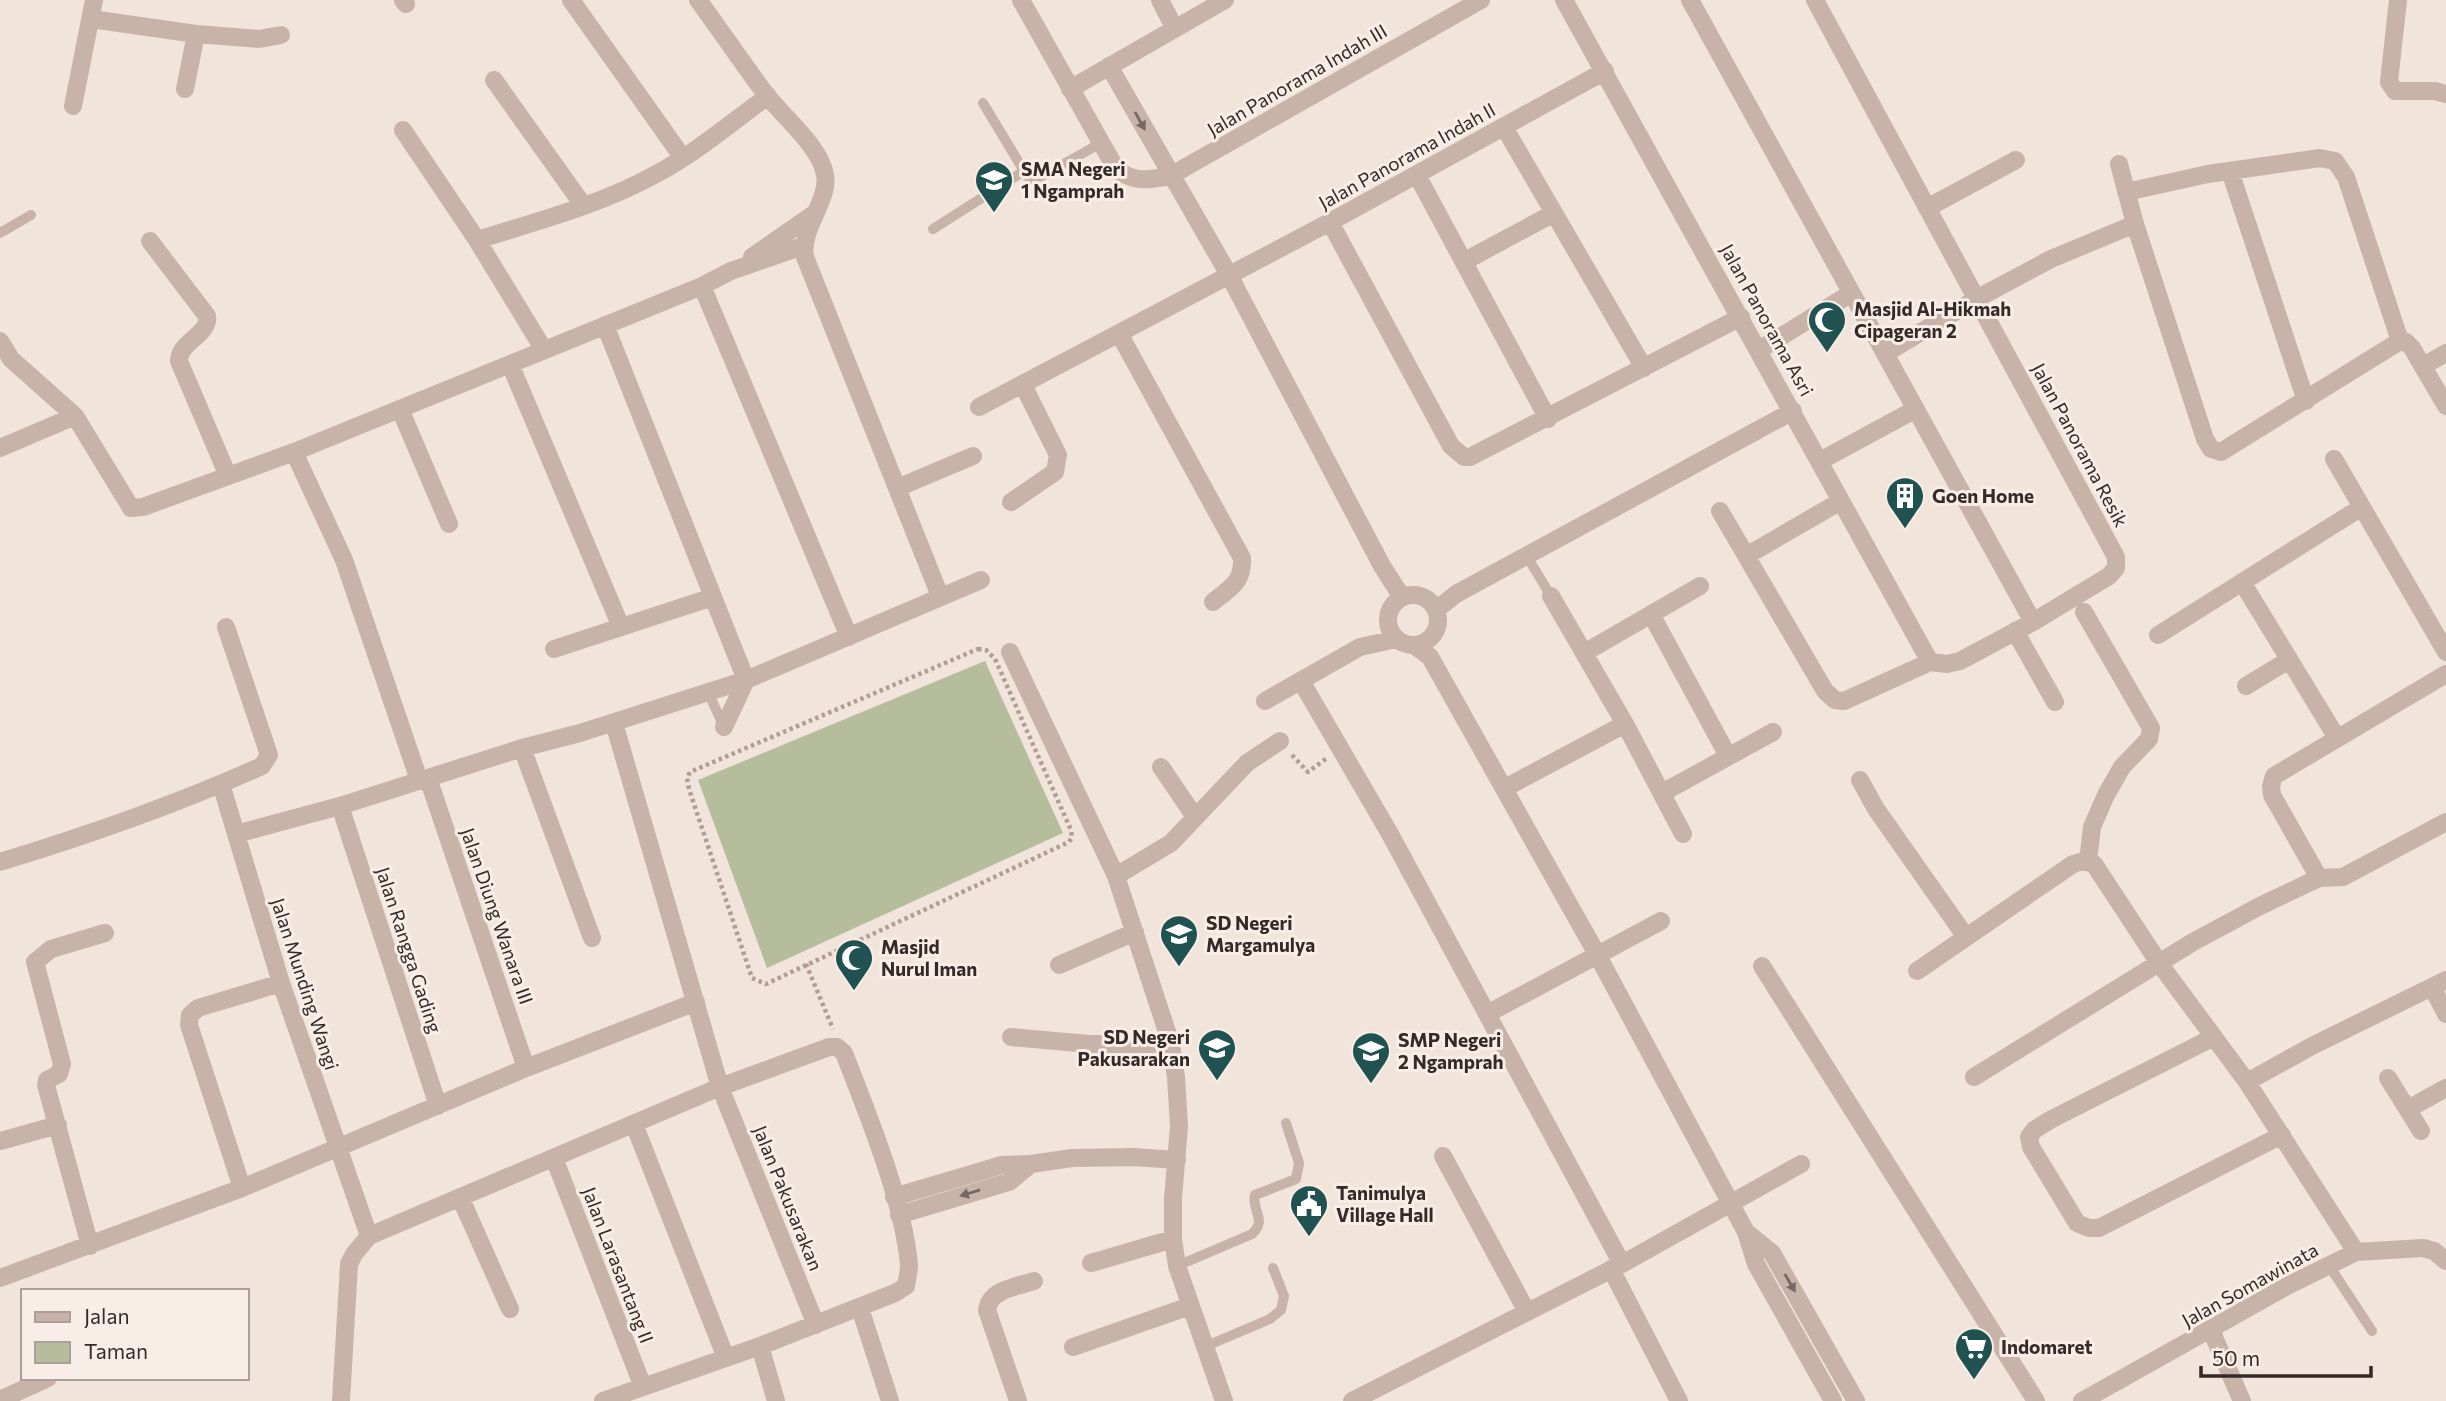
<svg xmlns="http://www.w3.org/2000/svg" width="2446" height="1401" font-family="Commissioner,sans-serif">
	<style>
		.green { fill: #b5bd9c }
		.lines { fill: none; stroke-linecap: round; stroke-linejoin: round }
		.path { stroke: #b29d92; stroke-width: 4.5; stroke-dasharray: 3.5 3.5; stroke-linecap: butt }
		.service { stroke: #c7b3a8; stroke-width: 10 }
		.minor { stroke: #c7b3a8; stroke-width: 18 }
		.oneway { fill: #766862 }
		.labels { text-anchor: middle; stroke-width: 6; stroke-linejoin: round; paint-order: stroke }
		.street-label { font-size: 19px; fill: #342a28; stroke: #f8eee7 }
		.poi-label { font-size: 19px; font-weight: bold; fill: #342a28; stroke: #f8eee7; text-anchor: start }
	</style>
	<rect width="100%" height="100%" fill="#f0e4db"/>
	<path class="green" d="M985 661 1063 833 767 968 698 780Z"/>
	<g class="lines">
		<path class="path" d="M978 649 986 650 995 659 1071 830 1072 837 1069 842 766 984 752 978 689 789 687 778 690 772Z
			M1292 755 1308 772 1327 758
			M806 964 833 1029"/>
		<path class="service" d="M983 103 1024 171 1028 177 1035 180 1101 143
			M933 229 1024 171
			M0 233 31 215
			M1526 555 1551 596
			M708 692 724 727
			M2328 1264 2372 1331
			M1177 1266 1252 1234C1268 1219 1251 1212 1255 1195L1296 1179 1299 1163 1286 1123
			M1204 1347 1270 1319 1281 1310 1284 1296 1273 1268"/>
		<path class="minor" d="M403 0 406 4
			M571 0 683 158
			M698 0C722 32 744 66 768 97 785 118 821 148 825 175 830 199 800 229 805 257L940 596
			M1021 0 1116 169C1134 183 1149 180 1170 176L1481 0
			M1160 0 1175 29
			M1564 0 1930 662
			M1690 0 2033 622
			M2398 0 2389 82 2395 91H2435L2446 94
			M91 19 196 34 259 39 281 35
			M1109 66 1229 275 1382 566 1402 597
			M494 80 583 205
			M185 89 196 34
			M1070 89 1225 0
			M73 106 94 0
			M1504 127 1644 368
			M403 130 477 240 544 350
			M2119 164 2135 224 2205 439 2211 449 2221 452 2400 341
			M2230 171 2306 401
			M1417 175 1548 419
			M2126 192 2208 174 2320 158 2335 161 2346 177 2400 341 2406 342 2412 348 2446 406
			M1927 208 2016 160
			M1330 222 1451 446 1464 457H1470L1741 317
			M477 240C538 221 603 204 658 173 697 152 732 122 768 96
			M150 241 207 316C210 335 179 341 179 361L228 476
			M752 257 814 214
			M1465 261 1554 213
			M702 286 849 637
			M605 325 746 680 724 727
			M1120 335 1242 558C1243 583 1231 587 1213 602
			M0 341 11 359 75 416 131 508 143 507 294 452 702 286 731 271 803 246
			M1759 350 1850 294
			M1886 353 1978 298 2051 259 2135 224
			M510 364 621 627
			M2423 366 2446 353
			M979 407 1330 222 1605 71
			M400 409 449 524
			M0 448 75 416
			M294 452 344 560 419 780
			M2334 459 2446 652
			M1820 461 1916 409
			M897 488 973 456
			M1011 502 1055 472 1058 455 1023 385
			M1720 511 1825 691 1835 700 1844 701 1930 662 1947 664 1960 661 2033 622 2109 576 2116 568V557C2017 371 1915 186 1815 0
			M1746 556 1841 501
			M2242 582 2337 738
			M1388 620a25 25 0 1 1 50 0a25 25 0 1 1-50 0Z
			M1551 596 1625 724 1683 834
			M1436 610 1456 594 1793 411
			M2084 612 2151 728 2149 739 2122 767 2106 795 2092 827 2088 861
			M1651 614 1728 756
			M2015 631 2055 702
			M2158 635 2362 507
			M1414 645 1430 657 1598 956 1746 1232 1756 1264 1833 1401
			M554 649 713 597
			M1010 652 1116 876 1171 1044 1176 1077 1179 1126 1173 1199V1239L1177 1266 1224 1401
			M1584 653 1700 586
			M1301 681 1390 834 1622 1264
			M2246 686 2289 660
			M1265 701 1360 647 1396 639
			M614 723 720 1087 816 1325
			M522 748 592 938
			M1161 767 1195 817
			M428 778 526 1068
			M1860 780 1876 809 1966 937
			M221 784 281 983 369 1236
			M1505 788 1625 724
			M1662 793 1773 732
			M340 806 438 1106
			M236 834 340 806 522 748 580 733 746 680 981 580
			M0 862C89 835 177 804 262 766L269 755 226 627
			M1116 876 1171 843 1247 763 1280 741
			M2319 878 2272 795 2271 786 2274 776 2446 674
			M1059 965 1135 932
			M1762 966 2036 1401
			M1917 971 2073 864 2083 861 2094 864 2159 963 2247 1082 2356 1252
			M2432 987 2446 1014
			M1487 1014 1661 921
			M1011 1037 1089 1044H1171
			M2214 1037 2050 1120 2034 1130 2029 1137 2031 1147 2077 1223 2089 1228H2099L2282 1135
			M1974 1077 2193 942 2260 906 2319 878 2343 877 2446 822
			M2388 1078 2421 1131
			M2247 1082 2312 1046 2446 980
			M2408 1109 2446 1088
			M634 1124 726 1358
			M0 1141 58 1125
			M1443 1156 1527 1312
			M554 1158 643 1387
			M242 1188 189 1025 190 1015 198 1008 281 983
			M460 1197 510 1309
			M894 1197 1002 1165 1031 1164 1072 1158 1133 1157 1177 1160
			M899 1215 1009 1182 1031 1164
			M1746 1232 1772 1253 1856 1401
			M90 1246 46 1085 47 1080 59 1074 62 1064 35 962 51 949 105 933
			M1091 1263 1173 1239
			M1611 1269 1679 1401
			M0 1278 242 1188 526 1068 696 1002
			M860 1308 890 1401
			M2211 1330 2242 1401
			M760 1346 776 1401
			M1073 1347 1190 1306
			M0 1400 48 1378
			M341 1401 349 1264 354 1254 369 1236 720 1087 829 1047H837L844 1053C868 1115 903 1199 909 1265 909 1272 907 1279 906 1286L895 1293 760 1346 603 1401
			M1018 1401 987 1310C990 1289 1016 1287 1034 1281
			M1352 1401 1622 1264 1801 1164
			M2082 1401 2287 1286 2356 1252 2423 1248 2434 1251 2446 1261"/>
	</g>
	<defs><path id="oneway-solid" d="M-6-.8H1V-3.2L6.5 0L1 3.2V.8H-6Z" transform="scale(1.75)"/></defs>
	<g class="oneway">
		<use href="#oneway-solid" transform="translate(1140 121) rotate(61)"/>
		<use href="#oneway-solid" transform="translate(970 1193) rotate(163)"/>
		<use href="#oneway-solid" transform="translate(1790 1283) rotate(60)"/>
	</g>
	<defs>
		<symbol id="school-pin" viewBox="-11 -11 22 30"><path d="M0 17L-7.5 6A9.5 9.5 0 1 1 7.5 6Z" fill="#205251" stroke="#f8eee7"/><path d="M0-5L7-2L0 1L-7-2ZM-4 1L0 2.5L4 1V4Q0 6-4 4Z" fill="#fff"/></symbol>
		<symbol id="mosque-pin" viewBox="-11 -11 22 30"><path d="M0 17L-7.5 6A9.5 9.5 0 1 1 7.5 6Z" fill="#205251" stroke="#f8eee7"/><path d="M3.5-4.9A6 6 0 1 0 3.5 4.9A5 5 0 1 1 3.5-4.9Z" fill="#fff"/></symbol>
		<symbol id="building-pin" viewBox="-11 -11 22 30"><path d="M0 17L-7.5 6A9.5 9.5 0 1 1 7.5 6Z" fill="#205251" stroke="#f8eee7"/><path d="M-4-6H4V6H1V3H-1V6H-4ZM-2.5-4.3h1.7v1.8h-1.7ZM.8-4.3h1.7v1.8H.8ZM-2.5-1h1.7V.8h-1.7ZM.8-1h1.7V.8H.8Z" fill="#fff"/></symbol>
		<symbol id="civic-pin" viewBox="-11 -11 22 30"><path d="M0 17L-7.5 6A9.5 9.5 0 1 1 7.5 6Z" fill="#205251" stroke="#f8eee7"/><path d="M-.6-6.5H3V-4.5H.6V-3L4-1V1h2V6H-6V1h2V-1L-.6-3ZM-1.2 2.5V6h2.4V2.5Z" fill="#fff"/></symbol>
		<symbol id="supermarket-pin" viewBox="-11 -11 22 30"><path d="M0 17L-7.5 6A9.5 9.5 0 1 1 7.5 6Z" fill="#205251" stroke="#f8eee7"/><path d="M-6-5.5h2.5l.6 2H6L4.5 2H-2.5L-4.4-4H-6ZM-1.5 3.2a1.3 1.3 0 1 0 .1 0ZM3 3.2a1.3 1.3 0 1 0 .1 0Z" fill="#fff"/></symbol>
	</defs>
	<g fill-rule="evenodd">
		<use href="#school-pin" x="972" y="158" width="44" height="60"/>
		<use href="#mosque-pin" x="1805" y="298" width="44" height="60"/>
		<use href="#building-pin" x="1883" y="474" width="44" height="60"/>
		<use href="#school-pin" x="1157" y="912" width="44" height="60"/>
		<use href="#mosque-pin" x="832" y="936" width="44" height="60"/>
		<use href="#school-pin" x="1195" y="1026" width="44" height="60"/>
		<use href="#school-pin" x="1349" y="1029" width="44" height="60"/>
		<use href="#civic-pin" x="1287" y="1182" width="44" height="60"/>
		<use href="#supermarket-pin" x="1952" y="1325" width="44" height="60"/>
	</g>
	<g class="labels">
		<g class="street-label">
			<text transform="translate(1297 80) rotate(-30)" y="7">Jalan Panorama Indah III</text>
			<text transform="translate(1407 156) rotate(-29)" y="7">Jalan Panorama Indah II</text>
			<text transform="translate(1767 320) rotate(61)" y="7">Jalan Panorama Asri</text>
			<text transform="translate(2080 445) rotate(62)" y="7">Jalan Panorama Resik</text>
			<text transform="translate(497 916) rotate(71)" y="7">Jalan Diung Wanara III</text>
			<text transform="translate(409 950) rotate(72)" y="7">Jalan Rangga Gading</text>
			<text transform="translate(305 984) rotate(72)" y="7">Jalan Munding Wangi</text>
			<text transform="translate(788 1198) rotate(68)" y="7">Jalan Pakusarakan</text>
			<text transform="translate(618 1265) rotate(69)" y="7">Jalan Larasantang II</text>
			<text transform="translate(2250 1285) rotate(-29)" y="7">Jalan Somawinata</text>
		</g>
		<g class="poi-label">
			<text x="1021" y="176">SMA Negeri<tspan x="1021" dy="22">1 Ngamprah</tspan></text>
			<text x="1854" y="316">Masjid Al-Hikmah<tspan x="1854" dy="22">Cipageran 2</tspan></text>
			<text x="1932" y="503">Goen Home</text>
			<text x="1206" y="930">SD Negeri<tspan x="1206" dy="22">Margamulya</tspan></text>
			<text x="881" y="954">Masjid<tspan x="881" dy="22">Nurul Iman</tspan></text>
			<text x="1190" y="1044" text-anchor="end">SD Negeri<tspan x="1190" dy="22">Pakusarakan</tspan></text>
			<text x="1398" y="1047">SMP Negeri<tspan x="1398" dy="22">2 Ngamprah</tspan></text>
			<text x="1336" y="1200">Tanimulya<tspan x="1336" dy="22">Village Hall</tspan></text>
			<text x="2001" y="1354">Indomaret</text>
		</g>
	</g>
	<rect x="21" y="1289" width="228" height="91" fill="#f8eee7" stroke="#aaa09b" stroke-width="2"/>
	<rect x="35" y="1312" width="35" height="10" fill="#c7b3a8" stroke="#aaa09b" stroke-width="2"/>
	<text x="84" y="1324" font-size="21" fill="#342a28">Jalan</text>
	<rect x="35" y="1342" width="35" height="21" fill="#b5bd9c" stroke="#aaa09b" stroke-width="2"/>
	<text x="84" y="1359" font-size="21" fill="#342a28">Taman</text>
	<path d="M2201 1366v10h170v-10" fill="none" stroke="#342a28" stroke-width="3.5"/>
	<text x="2212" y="1366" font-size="21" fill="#342a28" stroke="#f8eee7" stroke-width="5" paint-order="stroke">50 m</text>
</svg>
